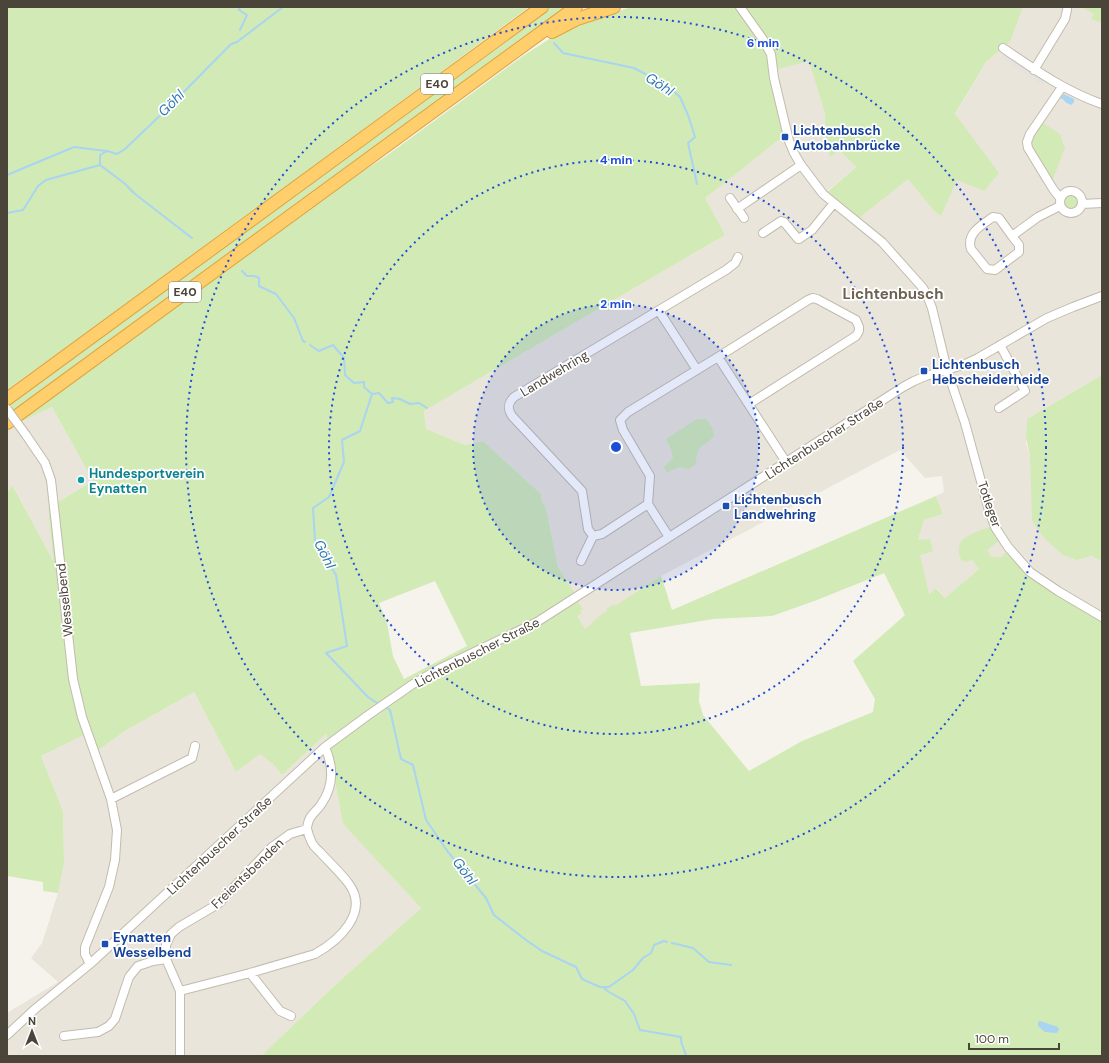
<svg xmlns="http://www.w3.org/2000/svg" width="1109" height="1063" font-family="'DM Sans',sans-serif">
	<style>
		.residential { fill: #eae5da }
		.green { fill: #d2eab5; fill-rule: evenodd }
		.parking { fill: #e5e3e0 }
		.water { fill: #a9d4f2 }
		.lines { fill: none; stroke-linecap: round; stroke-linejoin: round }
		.stream { stroke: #a9d4f2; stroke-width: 2 }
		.minor-casing { stroke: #c2bbae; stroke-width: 10 }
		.highway-casing { stroke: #e0a43c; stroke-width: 14 }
		.minor { stroke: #fff; stroke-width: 8 }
		.highway { stroke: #ffcf6e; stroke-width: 12 }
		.minor-bridge-casing { stroke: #c2bbae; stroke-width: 10; stroke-linecap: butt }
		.minor-bridge { stroke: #fff; stroke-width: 8 }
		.ring { fill: none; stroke: #1d4ed8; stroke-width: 2; stroke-dasharray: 2 4 }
		.transit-dot { fill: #1a4fb4; stroke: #fff; stroke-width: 1.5 }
		.culture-dot { fill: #0f9aa8; stroke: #fff; stroke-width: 1.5 }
		.labels { text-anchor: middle; stroke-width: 3.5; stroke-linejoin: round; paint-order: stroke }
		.shield { fill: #fff; stroke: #817c74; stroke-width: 1 }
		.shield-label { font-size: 12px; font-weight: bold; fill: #4b4439 }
		.transit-label { font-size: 13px; font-weight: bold; fill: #164399; stroke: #fff; text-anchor: start }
		.street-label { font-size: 13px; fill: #4b4439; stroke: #fff }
		.culture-label { font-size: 13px; font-weight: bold; fill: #0d838f; stroke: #fff; text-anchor: start }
		.water-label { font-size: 14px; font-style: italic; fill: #2e7ab2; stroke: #fff }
		.quarter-label { font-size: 15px; font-weight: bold; fill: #6e6250; stroke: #fff }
		.centre { fill: #1d4ed8; stroke: #fff; stroke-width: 2 }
		.ring-label { font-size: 12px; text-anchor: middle; font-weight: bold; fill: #1d4ed8; stroke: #fff; stroke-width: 3.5; stroke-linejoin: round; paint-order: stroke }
	</style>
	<rect width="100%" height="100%" fill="#f6f3ec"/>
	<path class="residential" d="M1023 7H1102V375L1027 419 1026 443 1030 455 1077 560 1092 556 1102 562V619L1058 592 1046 588 1027 574 1008 551 1001 557H992L986 550 991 546 973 533 966 538 959 544 979 569 945 598 937 588 928 594 913 557 924 520 943 514 936 496 944 492 942 476 925 478 900 450 661 576 668 597 645 586 631 596 586 635 564 600 575 593 558 567 546 508 542 501 541 494 483 441 465 445 426 429 424 411 725 235 704 198 785 135 769 71 809 60 825 114 826 146 827 151 839 150 856 167 826 192 858 219 908 178 934 211 941 216 955 115 986 62 1010 42Z
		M52 407 93 481 48 508 53 562 14 487 7 492V431L25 419Z
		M194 692 236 772 260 753 273 764 282 775 326 734 343 824 421 908 333 987 261 1056H7V1013L58 982 31 958 42 943 58 893 64 864 63 811 41 756 86 734 93 754 125 731Z"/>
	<path class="green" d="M7 7H529L168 273 7 390Z
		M550 7H569L7 419V403Z
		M631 7H1023L1010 42 986 62 955 114 999 173 984 191 957 180 941 216 934 211 908 179 858 219 826 193 856 167 839 150 830 157 826 146 825 114 809 61 770 71 785 135 705 198 725 235 424 411 426 429 465 445 483 441 541 494 542 501 546 508 558 567 575 593 564 600 569 607 578 602 583 609 580 611 582 613 577 616 585 629 590 625 598 617 607 611 606 609 614 604 615 606 661 576 672 610 936 496 943 514 924 520 918 540 930 539 933 551 920 555 929 594 936 588 945 598 979 569 972 560 966 562 961 560C960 556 958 551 959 547 960 536 981 530 990 527H992L1000 540 987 550 992 557H1001L1008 550 1027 574 1046 588 1058 592 1102 619V1056H261L333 987 421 908 343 824 326 734 282 775 273 764 260 754 236 772 194 692 125 731 93 754 86 734 41 756 63 811 64 864 58 893 43 891V882L7 876V492L13 486 53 561 48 508 93 481 52 407 22 421V420L354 177 385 157 523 56 551 38 582 24ZM884 573 905 615 853 661 875 699 873 712 802 741 749 771 703 715 699 701 700 683 641 686 630 633 713 619 772 616 817 600ZM435 581 467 646 404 679 393 656 387 623 379 603Z
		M1081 7H1102V23L1091 19 1094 14Z
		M1043 123 1060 134 1065 148 1052 181C1048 174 1031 149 1032 142 1032 135 1039 128 1043 123Z
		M1061 202a9 9 0 1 1 18 0a9 9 0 1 1-18 0Z
		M1102 375V562L1092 556 1077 560 1063 555 1044 538 1032 521 1030 455 1026 438 1027 419Z
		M697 419H706L712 427 714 436C702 449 697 443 696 464L689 469 679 467 667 473 664 467 673 458 671 449 666 439Z"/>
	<path class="parking" d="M1005 52 1046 80 1042 86 1001 57Z"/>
	<path class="water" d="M1064 94 1074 99V102L1071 105 1065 102 1064 100 1060 98Z
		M1040 1021 1058 1027 1059 1029 1057 1033 1045 1032 1038 1026V1022Z"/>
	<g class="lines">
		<path class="stream" d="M240 7 239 10 247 15 240 30
			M554 43 563 53 634 68 668 86 680 97 688 115 695 137 688 143 697 184
			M100 165V155L107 151 117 154 125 149 168 108 231 44 237 42 283 7
			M100 165 124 183 135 194 192 238
			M7 175 74 147 106 151
			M7 213 23 210 38 186 46 180 100 165
			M242 271 247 276H254L259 278V286L276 294 294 318 303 341 305 342
			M310 345 319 351 333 345 344 358 345 375 354 383 364 382V387L372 394 360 431 342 440 344 462 329 497 313 508 315 541 336 575 347 646 326 653 368 697 377 703
			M372 394 379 393 388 403 393 402 392 398 400 399 410 404 419 403 427 408
			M387 708 390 710 401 759 413 765 426 820 448 852 486 898 494 915 526 940 542 951 576 967 582 979 600 987H609L633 970 643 958 651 953 654 945 664 941 667 942
			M672 943 693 948 709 962 731 965
			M603 987 609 992 625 1001 634 1014 640 1030 681 1037C680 1044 685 1049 686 1056"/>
		<defs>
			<path id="minor" d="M740 7 762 38 771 54 774 78 789 141 794 153 801 165 823 194 834 203 882 242 923 288 927 295 932 308 947 370 965 423 988 507 995 527 1008 547 1030 572 1058 591 1102 617
				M1003 48C1035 70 1065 91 1102 104
				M1034 70 1065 19 1067 10
				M1060 202a11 11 0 1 1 22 0a11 11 0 1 1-22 0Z
				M730 198 744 218
				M1060 198 1053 189 1028 148 1027 142 1030 134 1062 87
				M1082 204 1102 203
				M737 209 801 165
				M763 233 781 221 784 222 798 239H799L812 230 834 203
				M1012 236 1019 245V252L995 270 987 269 971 249C966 233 982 225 993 217L999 218 1012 236 1038 217 1060 206
				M659 311 697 370
				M718 357 786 462
				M999 408 1025 391 1000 345
				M26 435 45 463 51 480 73 679 82 717 111 799 117 830 115 860 109 887 85 947V954L90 964
				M593 536 588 529 582 491 512 416C507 408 508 403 514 397L726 270 735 263 738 257
				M669 537 648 504 650 476 623 430 620 420 628 412 718 357 808 300 813 298 817 299 856 320 859 327V331L856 336 749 404
				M581 561 593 536 602 534 648 504
				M111 799 192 758 195 746
				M166 959 180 991
				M250 973 280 1011 291 1016
				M7 1035 35 1009 90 964 325 747 367 716 413 684 441 668 537 622 903 387 914 381 926 376 963 365 978 358 1047 318 1073 307 1102 296
				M64 1036 98 1032 109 1026 115 1019 129 977 138 966 153 961 166 959V945L171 934 179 927 218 904 272 847 290 834 307 829C307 826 308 823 309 820 312 813 319 809 322 803 334 785 333 765 325 747
				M180 1056V991L250 973 315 954C338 941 370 913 349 884 341 873 329 862 320 852 317 849 314 847 312 843 310 839 308 833 307 829"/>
			<path id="highway" d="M552 32 577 19 614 7
				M7 399 542 7
				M7 423 576 7"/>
		</defs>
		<use href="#minor" class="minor-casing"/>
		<use href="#highway" class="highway-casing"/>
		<use href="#minor" class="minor"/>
		<use href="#highway" class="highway"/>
		<defs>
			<path id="minor-bridge" d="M7 409 26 435"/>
		</defs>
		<use href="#minor-bridge" class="minor-bridge-casing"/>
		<use href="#minor-bridge" class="minor-bridge"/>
	</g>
	<circle cx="616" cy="447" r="143" fill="#1d4ed8" fill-opacity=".12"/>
	<g class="ring">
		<circle cx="616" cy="447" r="143"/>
		<circle cx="616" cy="447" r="287"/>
		<circle cx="616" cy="447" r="430"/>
	</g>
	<g class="transit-dot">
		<rect x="781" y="133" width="8" height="8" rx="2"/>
		<rect x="920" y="367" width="8" height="8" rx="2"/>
		<rect x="722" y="502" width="8" height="8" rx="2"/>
		<rect x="101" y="940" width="8" height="8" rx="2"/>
	</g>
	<circle class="culture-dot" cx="81" cy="480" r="4"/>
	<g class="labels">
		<g class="shield">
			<rect x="421" y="74" width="32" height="20" rx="3"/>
			<rect x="169" y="282" width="32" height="20" rx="3"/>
		</g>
		<g class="shield-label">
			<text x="437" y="88">E40</text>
			<text x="185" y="296">E40</text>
		</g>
		<g class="transit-label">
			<text x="793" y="135">Lichtenbusch<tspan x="793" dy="15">Autobahnbrücke</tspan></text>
			<text x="932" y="369">Lichtenbusch<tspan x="932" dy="15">Hebscheiderheide</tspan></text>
			<text x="734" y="504">Lichtenbusch<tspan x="734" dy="15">Landwehring</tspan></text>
			<text x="113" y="942">Eynatten<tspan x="113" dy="15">Wesselbend</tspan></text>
		</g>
		<g class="street-label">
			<text transform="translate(554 373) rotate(-31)" y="5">Landwehring</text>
			<text transform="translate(824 438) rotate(-33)" y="5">Lichtenbuscher Straße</text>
			<text transform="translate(990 504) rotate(71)" y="5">Totleger</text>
			<text transform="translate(64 600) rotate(-96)" y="5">Wesselbend</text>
			<text transform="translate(477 652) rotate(-27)" y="5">Lichtenbuscher Straße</text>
			<text transform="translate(219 845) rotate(-43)" y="5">Lichtenbuscher Straße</text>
			<text transform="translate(247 873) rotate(-44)" y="5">Freientsbenden</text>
		</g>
		<g class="culture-label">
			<text x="89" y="478">Hundesportverein<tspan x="89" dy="15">Eynatten</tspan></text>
		</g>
		<g class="water-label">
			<text transform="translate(660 84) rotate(33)" y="5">Göhl</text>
			<text transform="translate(171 103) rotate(-45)" y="5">Göhl</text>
			<text transform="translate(325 554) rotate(63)" y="5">Göhl</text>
			<text transform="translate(465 871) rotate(53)" y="5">Göhl</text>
		</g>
		<g class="quarter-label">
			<text x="893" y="299">Lichtenbusch</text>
		</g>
	</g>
	<circle cx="616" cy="447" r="6" class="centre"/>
	<g class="ring-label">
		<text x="763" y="47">6 min</text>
		<text x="616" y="164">4 min</text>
		<text x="616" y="308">2 min</text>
	</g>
	<rect width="1109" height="1063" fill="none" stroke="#4b4439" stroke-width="16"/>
	<g transform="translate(32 1031)" stroke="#ffffff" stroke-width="3" paint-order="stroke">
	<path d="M0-3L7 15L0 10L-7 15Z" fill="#4b4439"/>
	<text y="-6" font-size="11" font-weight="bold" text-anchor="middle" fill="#4b4439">N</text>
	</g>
	<path d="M969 1043v6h90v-6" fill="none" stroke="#4b4439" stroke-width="2"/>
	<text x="975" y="1043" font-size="12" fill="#4b4439" stroke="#ffffff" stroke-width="3" paint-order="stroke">100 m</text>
</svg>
